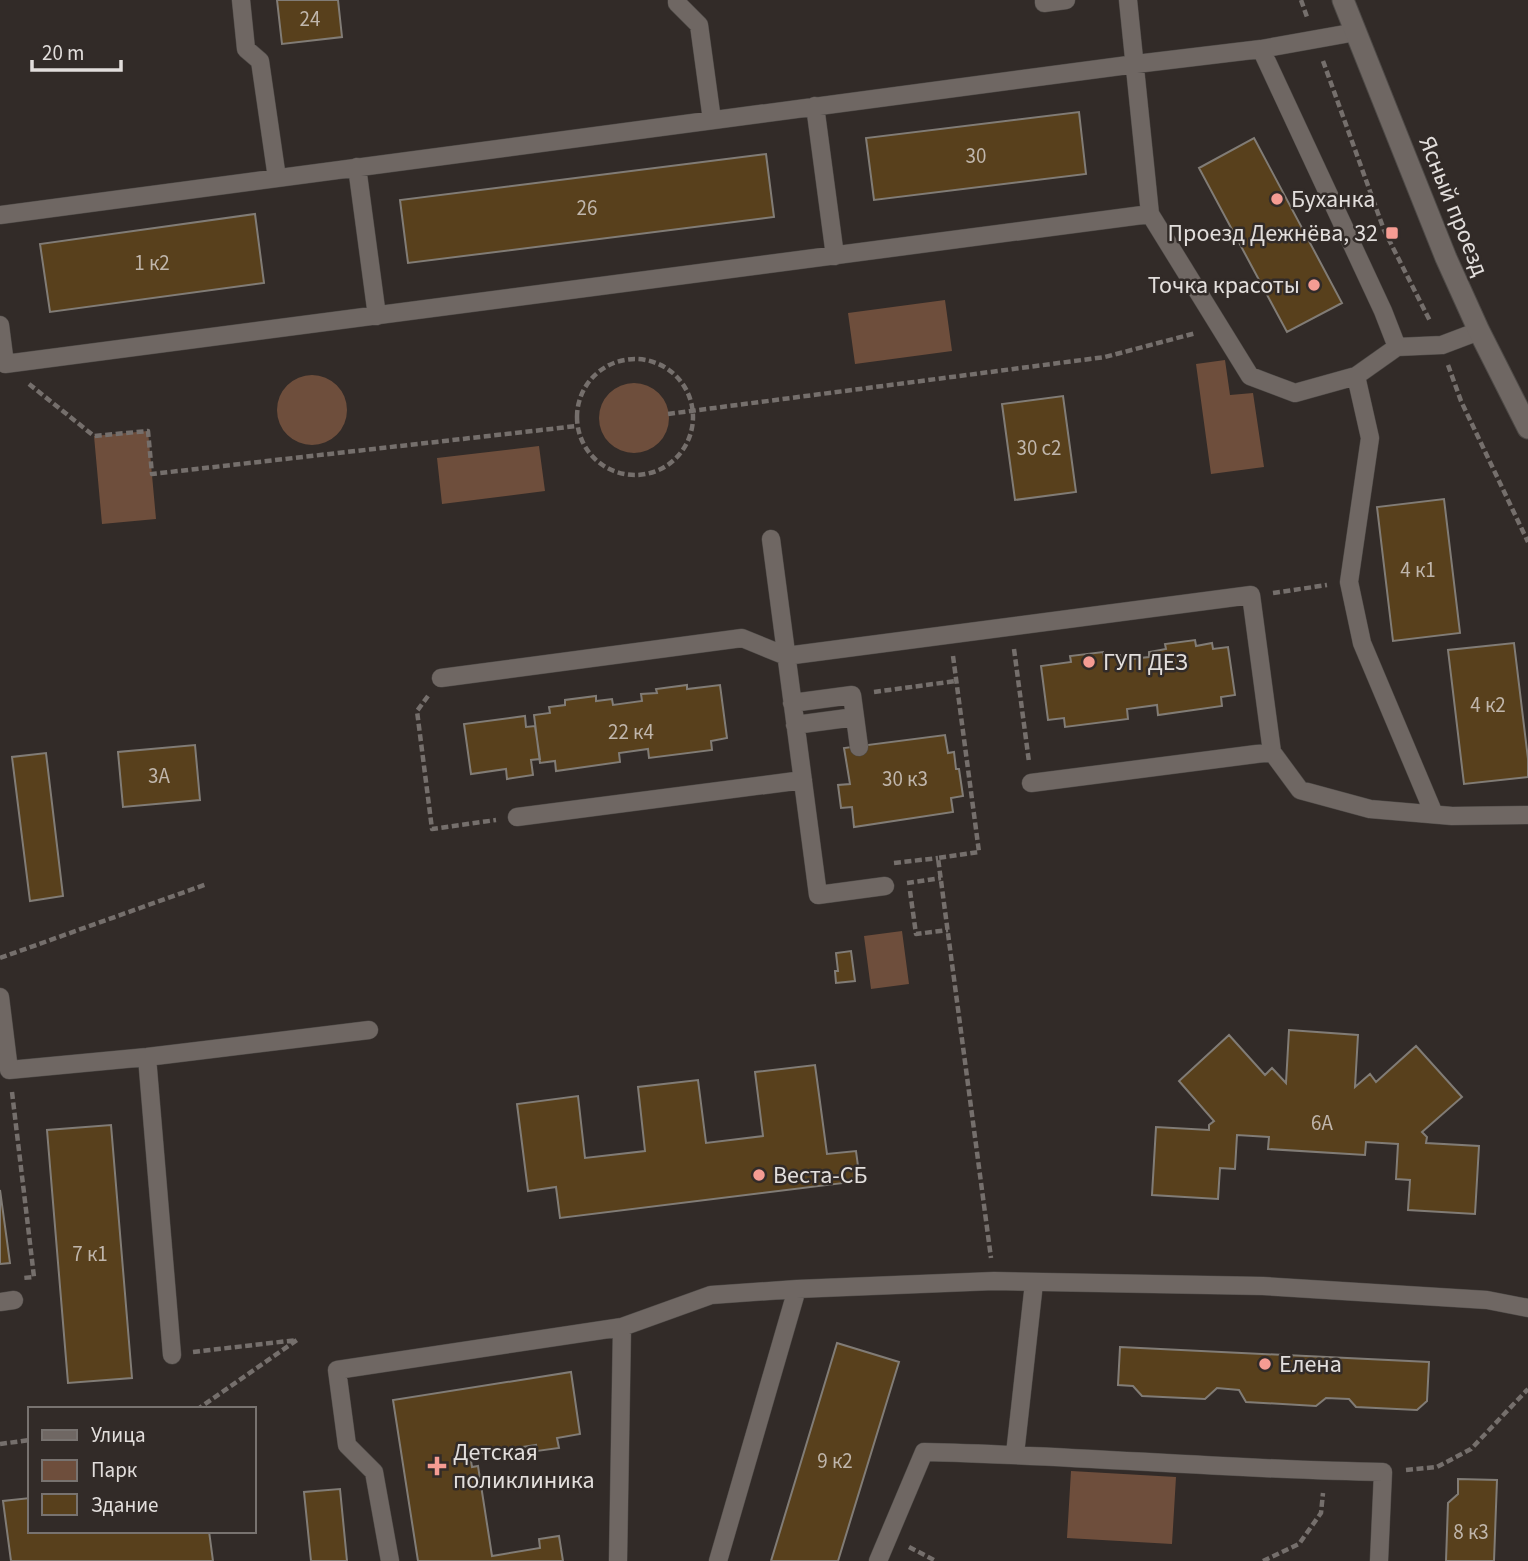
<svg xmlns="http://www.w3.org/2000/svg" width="1528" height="1561" font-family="'Source Sans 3',sans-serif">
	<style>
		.green { fill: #6e4e3c }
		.building { fill: #58401c; stroke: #817c76; stroke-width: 2 }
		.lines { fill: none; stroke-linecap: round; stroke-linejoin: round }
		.service-casing { stroke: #4d4946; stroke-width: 19 }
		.tertiary-casing { stroke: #4d4946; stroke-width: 23 }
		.path { stroke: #756f6c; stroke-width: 4.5; stroke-dasharray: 7 3.5; stroke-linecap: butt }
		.service { stroke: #6f6763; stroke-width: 18 }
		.tertiary { stroke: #6f6763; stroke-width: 21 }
		.poi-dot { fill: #f59c93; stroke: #322b28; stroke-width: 2.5 }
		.labels { text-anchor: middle; stroke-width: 5; stroke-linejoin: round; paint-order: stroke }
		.number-label { font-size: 21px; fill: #c0b6ac }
		.poi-label { font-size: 24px; fill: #e2dedc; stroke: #322b28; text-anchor: start }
		.street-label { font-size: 24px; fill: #e2dedc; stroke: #322b28 }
	</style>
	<rect width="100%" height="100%" fill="#322b28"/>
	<path class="green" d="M945 300 952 351 855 364 848 313Z
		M1225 360 1230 395 1253 393 1264 467 1211 474 1196 364Z
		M277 410a35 35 0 1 1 70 0a35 35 0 1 1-70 0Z
		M599 418a35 35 0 1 1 70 0a35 35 0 1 1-70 0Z
		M148 431 156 519 102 524 94 436Z
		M539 446 545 491 442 504 437 458Z
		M902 931 909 984 871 989 864 936Z
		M1071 1471 1176 1477 1172 1544 1067 1538Z"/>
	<path class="building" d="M277 0H338L342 37 282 44Z
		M1079 112 1086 174 874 200 866 138Z
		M1254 138 1342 303 1287 332 1199 168Z
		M766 154 774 217 408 263 400 200Z
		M255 214 264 283 50 312 40 244Z
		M1063 396 1076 492 1015 500 1002 404Z
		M1444 499 1460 633 1393 641 1377 507Z
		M1195 640 1196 646 1212 643 1213 649 1228 647 1235 695 1221 697 1222 706 1158 715 1157 705 1127 709 1128 719 1065 727 1064 718 1048 720 1041 666 1071 662 1070 656 1103 652 1104 657 1120 655 1121 660 1149 657V652L1166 649 1165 644Z
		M1514 643 1528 759V777L1464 784 1448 650Z
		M687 685V689L720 685 727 738 711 741 712 750 649 758 648 749 619 753 620 762 556 771 555 761 540 763 534 715 550 713 549 707 565 705V700L596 696V701L612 699 613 705 642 701 641 694 657 693 656 689Z
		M525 716 526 727 535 726 540 759 531 760 533 775 507 779 506 769 471 774 464 724Z
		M945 735 948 753 954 752 956 769H959L963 796 951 798 953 812 854 827 852 807 841 808 838 785 850 784 844 748Z
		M195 745 200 800 123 807 118 752Z
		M46 753 63 896 30 901 12 757Z
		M851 951 855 981 836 983 835 971H838L836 953Z
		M1289 1030 1358 1035 1355 1087 1370 1074 1376 1082 1416 1046 1462 1097 1422 1132 1427 1137 1426 1143 1479 1146 1475 1214 1408 1210 1410 1180 1396 1179 1398 1144 1366 1142 1365 1155 1268 1149 1269 1137 1237 1135 1235 1169 1220 1168 1218 1199 1152 1195 1156 1127 1209 1130V1125L1214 1121 1179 1081 1229 1035 1265 1075 1272 1068 1286 1083Z
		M815 1065 827 1154 856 1151 860 1181 560 1218 556 1187 528 1191 517 1104 578 1096 585 1158 645 1151 638 1087 698 1080 706 1143 763 1136 755 1072Z
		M111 1125 132 1378 68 1383 47 1130Z
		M0 1190 10 1263 0 1264Z
		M837 1343 899 1362 838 1561H771Z
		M1120 1347 1429 1362 1427 1401 1417 1410 1356 1407 1349 1399 1326 1398 1316 1406 1246 1402 1239 1390 1217 1388 1205 1399 1142 1396 1133 1386 1118 1385Z
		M571 1372 580 1434 557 1438 559 1448 537 1451 536 1445 470 1455 472 1467 478 1466 492 1556 540 1548 539 1539 559 1536 563 1561H418L393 1400Z
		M1458 1479 1497 1480 1494 1561H1446L1448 1503 1458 1494Z
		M340 1489 347 1561H311L304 1492Z
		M30 1498V1531H209L213 1561H11L3 1501Z"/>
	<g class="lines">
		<defs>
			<path id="service" d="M241 0 246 49 260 61 277 178
				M677 0V3L699 25 712 120
				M1044 0V3L1066 0
				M1128 0 1150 214 1250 376 1295 393 1356 376
				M1261 49 1383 311 1397 347 1356 376 1370 438 1349 582 1362 643 1434 814
				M815 106 835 256
				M357 167 377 316
				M0 215 1136 64 1261 49 1356 32
				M0 325 5 364 1150 214
				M1397 347 1442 345 1479 331
				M771 539 818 895 885 886
				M441 678 742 638 786 656 1251 595 1272 752 1300 790 1370 809 1452 816 1528 815
				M792 703 852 695 855 717
				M795 725 855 717 859 747
				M1031 783 1272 752
				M517 817 803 780
				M0 997 9 1070 147 1057 369 1030
				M147 1057 172 1355
				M0 1302 14 1300
				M1015 1454 1034 1283
				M390 1561 374 1472 347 1445 337 1370 622 1327 711 1295 797 1289 994 1281 1263 1286 1487 1300 1528 1308
				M618 1561 622 1327
				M718 1561 797 1289
				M878 1561 924 1452C1077 1455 1230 1470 1383 1472L1379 1561"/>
			<path id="tertiary" d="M1343 0 1446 258 1479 331 1528 428"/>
		</defs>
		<use href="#service" class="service-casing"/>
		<use href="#tertiary" class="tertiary-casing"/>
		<path class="path" d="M1301 0 1307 17
			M1323 61 1384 230 1430 321
			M577 417a58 58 0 1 1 116 0a58 58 0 1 1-116 0Z
			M1448 365 1461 401 1528 542
			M29 384 94 436 148 431 152 474 577 426
			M668 414 1105 357 1196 333
			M1273 593 1327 585
			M1014 649 1029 762
			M953 656 979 852 938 858 991 1258
			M874 692 956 681
			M428 696 417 711 432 829 496 820
			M894 863 938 858
			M907 883 941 878
			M910 891 916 934 948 930
			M0 958 207 884
			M12 1092 34 1277 23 1278
			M193 1352 297 1340 198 1409
			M0 1444 30 1440
			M1406 1470 1437 1467 1471 1449 1528 1389
			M909 1547 936 1561
			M1263 1561 1299 1544 1321 1513 1323 1493"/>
		<use href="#service" class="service"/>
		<use href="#tertiary" class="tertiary"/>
	</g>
	<g class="poi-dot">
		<circle cx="1277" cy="199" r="7"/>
		<rect x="1385" y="226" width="14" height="14" rx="3.5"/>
		<circle cx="1314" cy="285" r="7"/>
		<circle cx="1089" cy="662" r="7"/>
		<circle cx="759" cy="1175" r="7"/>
		<circle cx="1265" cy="1364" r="7"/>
		<path d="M433.5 1455.5h7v7h7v7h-7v7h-7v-7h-7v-7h7z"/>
	</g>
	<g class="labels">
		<g class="number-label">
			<text x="310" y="26">24</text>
			<text x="976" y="163">30</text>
			<text x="587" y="215">26</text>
			<text x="152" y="270">1 к2</text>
			<text x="1039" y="455">30 c2</text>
			<text x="1418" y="577">4 к1</text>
			<text x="1488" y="712">4 к2</text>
			<text x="631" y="739">22 к4</text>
			<text x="159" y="783">3А</text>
			<text x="905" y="786">30 к3</text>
			<text x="1322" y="1130">6А</text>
			<text x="90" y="1261">7 к1</text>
			<text x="835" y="1468">9 к2</text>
			<text x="1471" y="1539">8 к3</text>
		</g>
		<g class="poi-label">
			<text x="1291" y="207">Буханка</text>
			<text x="1378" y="241" text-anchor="end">Проезд Дежнёва, 32</text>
			<text x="1300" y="293" text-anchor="end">Точка красоты</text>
			<text x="1103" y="670">ГУП ДЕЗ</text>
			<text x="773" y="1183">Веста-СБ</text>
			<text x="1279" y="1372">Елена</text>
			<text x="453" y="1460">Детская<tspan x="453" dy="28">поликлиника</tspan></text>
		</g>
		<g class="street-label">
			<text transform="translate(1454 206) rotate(68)" y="8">Ясный проезд</text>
		</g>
	</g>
	<rect x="28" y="1407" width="228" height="126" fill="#322b28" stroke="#787370" stroke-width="2"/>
	<rect x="42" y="1430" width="35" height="10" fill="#6f6763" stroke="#787370" stroke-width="2"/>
	<text x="91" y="1442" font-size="21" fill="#e2dedc">Улица</text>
	<rect x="42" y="1460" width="35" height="21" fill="#6e4e3c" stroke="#787370" stroke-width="2"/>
	<text x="91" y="1477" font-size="21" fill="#e2dedc">Парк</text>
	<rect x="42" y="1494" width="35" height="21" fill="#58401c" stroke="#787370" stroke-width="2"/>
	<text x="91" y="1512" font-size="21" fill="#e2dedc">Здание</text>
	<path d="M32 60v10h89v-10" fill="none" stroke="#e2dedc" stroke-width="3.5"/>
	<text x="42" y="60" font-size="21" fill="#e2dedc" stroke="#322b28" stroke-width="5" paint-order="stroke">20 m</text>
</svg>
